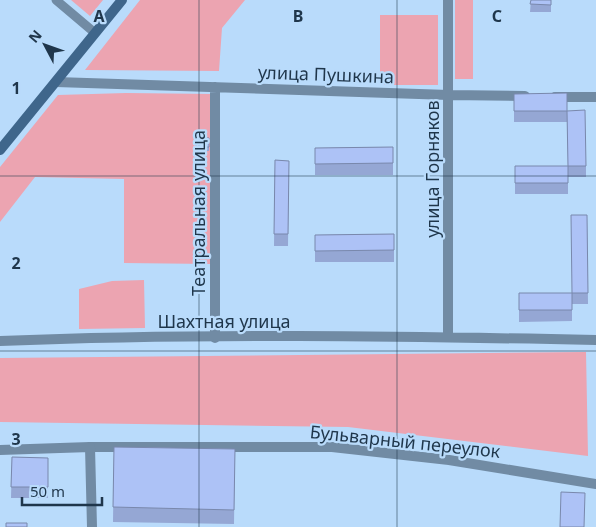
<svg xmlns="http://www.w3.org/2000/svg" width="596" height="527" font-family="'Noto Sans',sans-serif">
	<style>
		.green { fill: #eca4b1 }
		.lines { fill: none; stroke-linecap: round; stroke-linejoin: round }
		.pedestrian { stroke: #718ba4; stroke-width: 9 }
		.minor { stroke: #718ba4; stroke-width: 10 }
		.tertiary { stroke: #718ba4; stroke-width: 10 }
		.secondary { stroke: #3f668b; stroke-width: 10 }
		.wall { fill: #95a7d4 }
		.building { fill: #adc2f6; stroke: #7988ac }
		.grid { fill: none; stroke: #1f364b; stroke-width: 1; stroke-opacity: 0.55 }
		.labels { text-anchor: middle; stroke-width: 4.5; stroke-linejoin: round; paint-order: stroke }
		.street-label { font-size: 18px; fill: #1f364b; stroke: #b9dbfb }
		.grid-label { font-size: 16px; text-anchor: middle; font-weight: bold; fill: #1f364b; stroke: #b9dbfb; stroke-width: 4.5; stroke-linejoin: round; paint-order: stroke }
	</style>
	<rect width="100%" height="100%" fill="#b9dbfb"/>
	<path class="green" d="M71 0H103L90 16Z
		M140 0H245L222 28 219 71 85 70Z
		M455 0H473V79H455Z
		M380 15H438V85H380Z
		M126 93 213 94 211 264 124 263V179L35 177 0 222V167L58 95Z
		M144 280 145 328 79 329V289L112 281Z
		M586 352 588 456 348 427 0 422V358Z"/>
	<g class="lines">
		<path class="pedestrian" d="M56 0 95 33"/>
		<path class="minor" d="M56 82 449 95
			M215 87V338
			M90 447H332L449 460 596 484"/>
		<path class="tertiary" d="M448 0V337
			M449 95 525 96
			M555 97H596
			M0 341C198 333 398 336 596 340
			M0 450 90 447 92 527"/>
		<path class="secondary" d="M0 150 122 0"/>
	</g>
	<path class="wall" d="M531 0H551V12H530Z
		M514 94 567 111 586 166V177H568V194H515V166H568L567 122H514Z
		M196 138H209V151H196Z
		M393 147V175H315V148Z
		M275 160 289 161 288 246H274Z
		M587 215 588 304H572V321L519 322V293H572Z
		M394 234V262H315V235Z
		M114 447 235 449 234 524 113 522Z
		M12 457 48 458V498H11Z"/>
	<path class="building" d="M531 0H551V5L530 4Z
		M567 93V111H514V94Z
		M585 110 586 166H568L567 111Z
		M196 138H209V147H196Z
		M393 147V163L315 164V148Z
		M275 160 289 161 288 234H274Z
		M515 166H568V183H515Z
		M571 215H587L588 293H572Z
		M394 234V250L315 251V235Z
		M519 293H572V310H519Z
		M114 447 235 449 234 510 113 507Z
		M12 457 48 458V487H11Z
		M561 492 585 493 584 527H560Z
		M6 523H27V527H6Z"/>
	<path class="grid" d="M199 0V527M397 0V527M0 176H596M0 351H596"/>
	<g class="labels">
		<g class="street-label">
			<text transform="translate(326 75) rotate(2)" y="6">улица Пушкина</text>
			<text transform="translate(433 169) rotate(-90)" y="6">улица Горняков</text>
			<text transform="translate(199 213) rotate(-90)" y="6">Театральная улица</text>
			<text x="224" y="328">Шахтная улица</text>
			<text transform="translate(405 442) rotate(6)" y="6">Бульварный переулок</text>
		</g>
	</g>
	<g class="grid-label">
		<text x="99" y="22">A</text>
		<text x="298" y="22">B</text>
		<text x="497" y="22">C</text>
		<text x="16" y="94">1</text>
		<text x="16" y="269">2</text>
		<text x="16" y="445">3</text>
	</g>
	<g transform="translate(45 45) rotate(311)" stroke="#b9dbfb" stroke-width="4" paint-order="stroke">
	<path d="M0-4L9 19L0 12L-9 19Z" fill="#1f364b"/>
	<text y="-8" font-size="14" font-weight="bold" text-anchor="middle" fill="#1f364b">N</text>
	</g>
	<path d="M22 497v8h80v-8" fill="none" stroke="#1f364b" stroke-width="2.5"/>
	<text x="30" y="497" font-size="15" fill="#1f364b" stroke="#b9dbfb" stroke-width="4" paint-order="stroke">50 m</text>
</svg>
